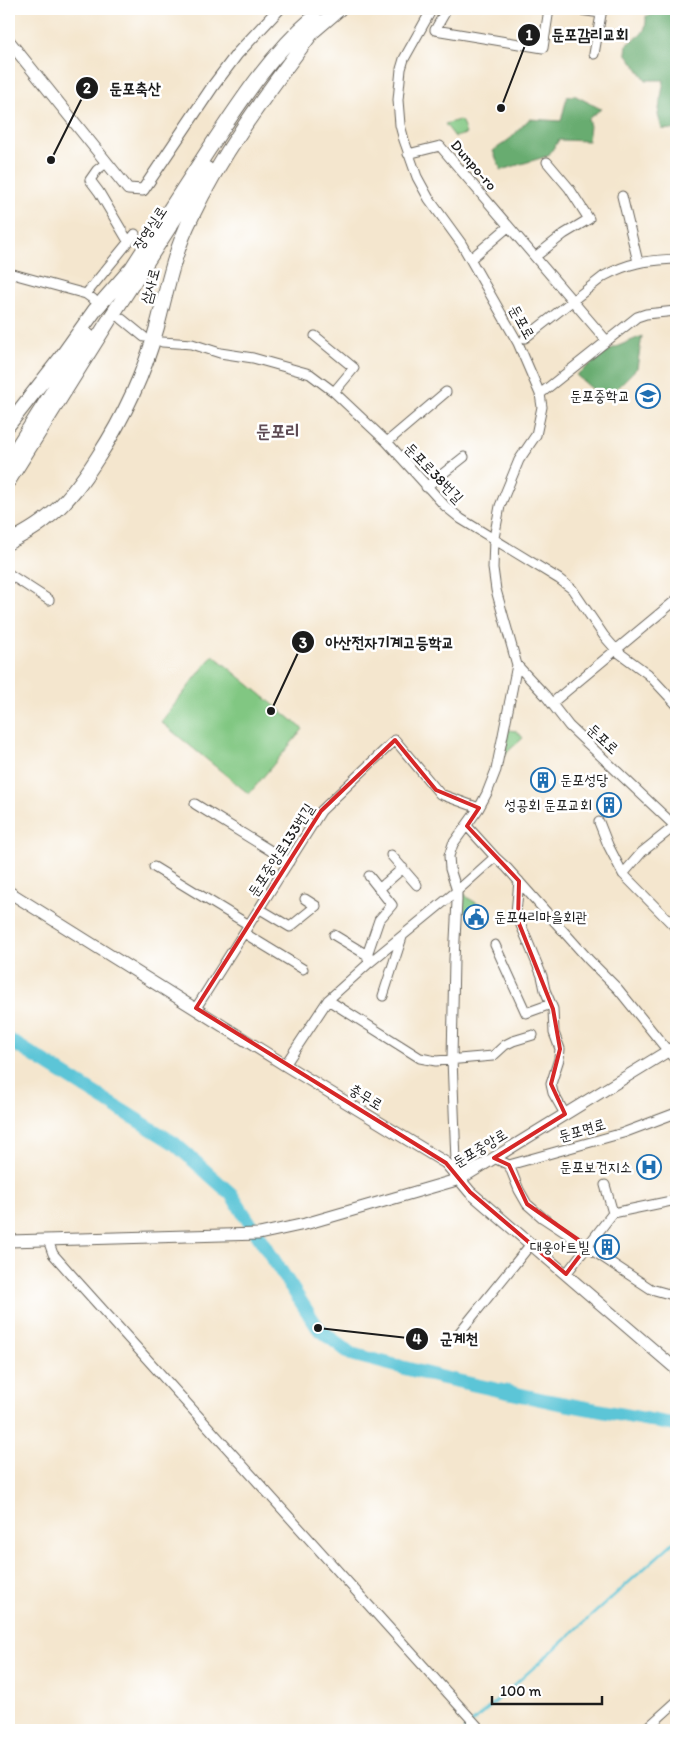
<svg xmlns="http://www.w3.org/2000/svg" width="685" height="1739" font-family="Itim,'Poor Story',sans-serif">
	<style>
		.green { fill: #81c782; stroke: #4e724f }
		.forest { fill: #68ac70; stroke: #426446 }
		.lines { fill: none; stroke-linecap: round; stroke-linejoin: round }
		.stream { stroke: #5bc5d7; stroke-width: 2.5 }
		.river { stroke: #5bc5d7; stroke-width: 14 }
		.minor-casing { stroke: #68635a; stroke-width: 11 }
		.tertiary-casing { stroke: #68635a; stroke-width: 13 }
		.trunk-casing { stroke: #68635a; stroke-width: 16 }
		.minor { stroke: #fff; stroke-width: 9 }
		.tertiary { stroke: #fff; stroke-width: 11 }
		.trunk { stroke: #fff; stroke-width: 14 }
		.marked { fill: none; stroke: #d62828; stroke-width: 4; stroke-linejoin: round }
		.labels { text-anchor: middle; stroke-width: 5; stroke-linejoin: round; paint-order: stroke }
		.street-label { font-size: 15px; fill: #1c1c1c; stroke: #fff }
		.poi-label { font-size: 15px; fill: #1c1c1c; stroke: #fff; text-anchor: end }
		.quarter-label { font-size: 18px; font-weight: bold; fill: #5d4a53; stroke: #fff }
		.leader { fill: none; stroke: #1c1c1c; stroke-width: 2 }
		.callout-dot { fill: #1c1c1c; stroke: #fff; stroke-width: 2 }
		.mark-label { font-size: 15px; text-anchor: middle; font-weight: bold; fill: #fff }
		.callout-label { font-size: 16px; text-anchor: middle; font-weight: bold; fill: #1c1c1c; stroke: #fff; stroke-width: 5; stroke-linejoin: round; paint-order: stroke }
	</style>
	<rect width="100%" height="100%" fill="#fff"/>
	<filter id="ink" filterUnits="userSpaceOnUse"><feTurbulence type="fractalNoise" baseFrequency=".02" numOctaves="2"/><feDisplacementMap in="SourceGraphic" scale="10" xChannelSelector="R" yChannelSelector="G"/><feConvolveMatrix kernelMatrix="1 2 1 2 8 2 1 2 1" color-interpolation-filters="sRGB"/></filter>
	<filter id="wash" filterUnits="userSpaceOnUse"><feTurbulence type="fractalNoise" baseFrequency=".0096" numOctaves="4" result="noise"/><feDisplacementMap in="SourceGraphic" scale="20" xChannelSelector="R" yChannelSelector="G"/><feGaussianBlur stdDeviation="1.12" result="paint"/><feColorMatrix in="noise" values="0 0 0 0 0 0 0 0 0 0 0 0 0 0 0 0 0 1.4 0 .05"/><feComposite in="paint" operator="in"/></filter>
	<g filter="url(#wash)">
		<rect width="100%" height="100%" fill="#f4e6ce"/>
		<path class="green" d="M459 120 462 122 466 134 455 137 445 124Z
			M213 655 303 729 249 794 161 722Z
			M508 730 517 731 523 738 505 754Z
			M463 892 468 898 480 905V906L462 912 460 894Z"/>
		<path class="forest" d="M657 9H676V130L662 129 658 115 664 80H646L626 53 627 44C640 36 647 33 646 16L653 15Z
			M574 95 601 109 588 119 590 126 588 141 559 140 548 156 501 170 493 151 511 138 529 119 561 121 567 97Z
			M642 336 637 368 605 400 576 375 611 349Z"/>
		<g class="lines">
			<path class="stream" d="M464 1730 676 1540"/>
			<path class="river" d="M9 1040 174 1143 231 1194 318 1328 351 1354 439 1377 549 1401 676 1425"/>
		</g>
	</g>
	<g filter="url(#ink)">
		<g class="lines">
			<defs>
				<path id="minor" d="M432 9 404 59 401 69 398 100 400 125 404 140 417 177 429 199 461 243 518 343 540 394 542 407 536 435 519 460 500 506 494 538 493 568 496 590 517 665 496 770 487 793 479 808 453 844 449 856 450 869 457 891V901L454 959 452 1059 456 1161 460 1178
					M447 9 435 30 543 48 549 9
					M573 9 601 13
					M594 54 602 9
					M408 154 440 146 606 340
					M106 163 97 170 90 180 99 192 128 241
					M622 196 638 262
					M474 256 508 227
					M535 257 564 234 589 219 569 188 547 162
					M9 273 86 294 93 299
					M86 294 135 234
					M122 319 144 337
					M315 336 354 368 334 392
					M525 338 604 276C632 261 646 261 676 259
					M162 342 192 344 220 353 253 358 310 374 334 392 387 442 445 506 461 519 559 579 572 589 604 636 618 652 648 674 676 704
					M540 394 637 317 646 314 676 311
					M387 442 446 392
					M426 487 464 457
					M9 574 49 600
					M517 665 545 695 569 726 676 827
					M552 703 676 600
					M195 804 289 862
					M599 822 608 845 623 874 676 928
					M391 855 417 885
					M495 857 507 868 589 960 618 989 676 1061
					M154 867 249 925
					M623 874 642 852 676 825
					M519 881 516 913 542 976 545 990 553 1009 554 1033 560 1049 559 1059 551 1084 553 1093 565 1114
					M379 889 403 868
					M260 909 290 927 316 906 305 899
					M244 933 303 969
					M334 935 367 955
					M495 945 526 1013 551 1004
					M369 963 367 955 379 920 392 905 369 876
					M383 996 402 937
					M328 1000 420 1058 436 1061 493 1056 505 1045 513 1041 533 1035
					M196 1008 321 811 395 740 440 794 479 808
					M285 1065 328 1000 369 963 457 891 495 857 467 826
					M494 1158 509 1165 623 1133 676 1113
					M509 1165 519 1190 527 1204 543 1218 651 1289 676 1296
					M605 1185 613 1213 676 1200
					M48 1240 53 1254 76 1280 481 1730
					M566 1274 613 1213
					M455 1338 531 1244
					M645 1730 676 1702"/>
				<path id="tertiary" d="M9 41 128 189 143 190 213 86 237 54 279 9
					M9 892 285 1065 446 1163 470 1192 676 1369
					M9 1241 259 1234 305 1224 460 1179 676 1046"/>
				<path id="trunk" d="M311 33 339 9
					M128 274C155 232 182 190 209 149 240 102 271 54 314 17
					M9 424 60 359 95 310 130 270
					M9 460 88 336
					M9 480 111 317 207 169
					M9 542C22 535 36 528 47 518 68 502 84 479 98 457 124 417 144 374 157 327 167 289 174 251 192 216 225 147 271 88 316 27"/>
			</defs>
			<use href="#minor" class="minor-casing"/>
			<use href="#tertiary" class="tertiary-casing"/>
			<use href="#trunk" class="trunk-casing"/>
			<use href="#minor" class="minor"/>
			<use href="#tertiary" class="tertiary"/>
			<use href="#trunk" class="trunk"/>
		</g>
	</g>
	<path class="marked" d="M395 740 436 790 479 808 467 826 519 881 518 921 553 1009 560 1049 551 1084 565 1114 494 1158 509 1165 527 1204 587 1246 566 1274 470 1192 446 1163 196 1008 321 811Z"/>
	<defs>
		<symbol id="school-ring" viewBox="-11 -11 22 22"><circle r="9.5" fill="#fff" stroke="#1f6fb2" stroke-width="1.5"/><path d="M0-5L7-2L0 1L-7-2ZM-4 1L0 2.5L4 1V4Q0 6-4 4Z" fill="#1f6fb2"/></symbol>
		<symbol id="building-ring" viewBox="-11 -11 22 22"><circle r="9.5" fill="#fff" stroke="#1f6fb2" stroke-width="1.5"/><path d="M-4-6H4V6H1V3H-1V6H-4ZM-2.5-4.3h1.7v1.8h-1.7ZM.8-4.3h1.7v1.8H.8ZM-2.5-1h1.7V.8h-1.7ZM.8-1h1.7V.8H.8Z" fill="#1f6fb2"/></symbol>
		<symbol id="civic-ring" viewBox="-11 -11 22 22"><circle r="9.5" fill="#fff" stroke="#1f6fb2" stroke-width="1.5"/><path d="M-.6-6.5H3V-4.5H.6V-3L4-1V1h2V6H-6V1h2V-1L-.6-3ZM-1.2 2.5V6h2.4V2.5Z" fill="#1f6fb2"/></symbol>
		<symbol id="hospital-ring" viewBox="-11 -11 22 22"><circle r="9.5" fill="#fff" stroke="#1f6fb2" stroke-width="1.5"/><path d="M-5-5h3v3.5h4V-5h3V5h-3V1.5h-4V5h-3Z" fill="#1f6fb2"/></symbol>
	</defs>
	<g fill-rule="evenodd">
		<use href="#school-ring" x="634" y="382" width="28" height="28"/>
		<use href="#building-ring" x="529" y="766" width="28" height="28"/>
		<use href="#building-ring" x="595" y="791" width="28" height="28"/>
		<use href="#civic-ring" x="462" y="903" width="28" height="28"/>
		<use href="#hospital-ring" x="635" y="1153" width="28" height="28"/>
		<use href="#building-ring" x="593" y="1233" width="28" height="28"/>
	</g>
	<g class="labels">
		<g class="street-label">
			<text transform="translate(474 165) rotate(49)" y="5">Dunpo-ro</text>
			<text transform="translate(150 228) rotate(-57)" y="5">장영실로</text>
			<text transform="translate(150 286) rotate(-75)" y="5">삼사로</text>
			<text transform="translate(522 322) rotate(61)" y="5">둔포로</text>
			<text transform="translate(434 473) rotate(46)" y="5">둔포로38번길</text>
			<text transform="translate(603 739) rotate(43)" y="5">둔포로</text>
			<text transform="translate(281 850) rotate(-57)" y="5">둔포중앙로133번길</text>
			<text transform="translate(366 1097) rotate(31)" y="5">충무로</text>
			<text transform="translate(582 1130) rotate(-16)" y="5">둔포면로</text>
			<text transform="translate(480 1148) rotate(-31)" y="5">둔포중앙로</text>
		</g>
		<g class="poi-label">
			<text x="630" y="401">둔포중학교</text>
			<text x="560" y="785" text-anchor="start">둔포성당</text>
			<text x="592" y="810">성공회 둔포교회</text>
			<text x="494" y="922" text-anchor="start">둔포4리마을회관</text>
			<text x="632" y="1172">둔포보건지소</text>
			<text x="590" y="1252">대웅아트빌</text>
		</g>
		<g class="quarter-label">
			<text x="278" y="437">둔포리</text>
		</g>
	</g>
	<path class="leader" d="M501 108L529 35M51 160L87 88M271 711L303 642M318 1328L417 1339"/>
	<g class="callout-dot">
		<circle cx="501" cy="108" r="5"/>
		<circle cx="51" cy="160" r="5"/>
		<circle cx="271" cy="711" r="5"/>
		<circle cx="318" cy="1328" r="5"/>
		<circle cx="529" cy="35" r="12"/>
		<circle cx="87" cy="88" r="12"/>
		<circle cx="303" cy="642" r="12"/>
		<circle cx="417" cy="1339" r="12"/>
	</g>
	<g class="mark-label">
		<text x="529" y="40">1</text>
		<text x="87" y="93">2</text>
		<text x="303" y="648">3</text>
		<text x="417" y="1344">4</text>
	</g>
	<g class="callout-label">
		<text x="590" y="40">둔포감리교회</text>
		<text x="135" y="94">둔포축산</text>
		<text x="390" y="648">아산전자기계고등학교</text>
		<text x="459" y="1344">군계천</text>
	</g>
	<rect width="685" height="1739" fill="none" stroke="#fff" stroke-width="30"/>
	<path d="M492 1696v8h110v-8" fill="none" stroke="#1c1c1c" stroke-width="2.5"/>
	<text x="500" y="1696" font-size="15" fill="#1c1c1c" stroke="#ffffff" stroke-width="4" paint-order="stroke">100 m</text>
</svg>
